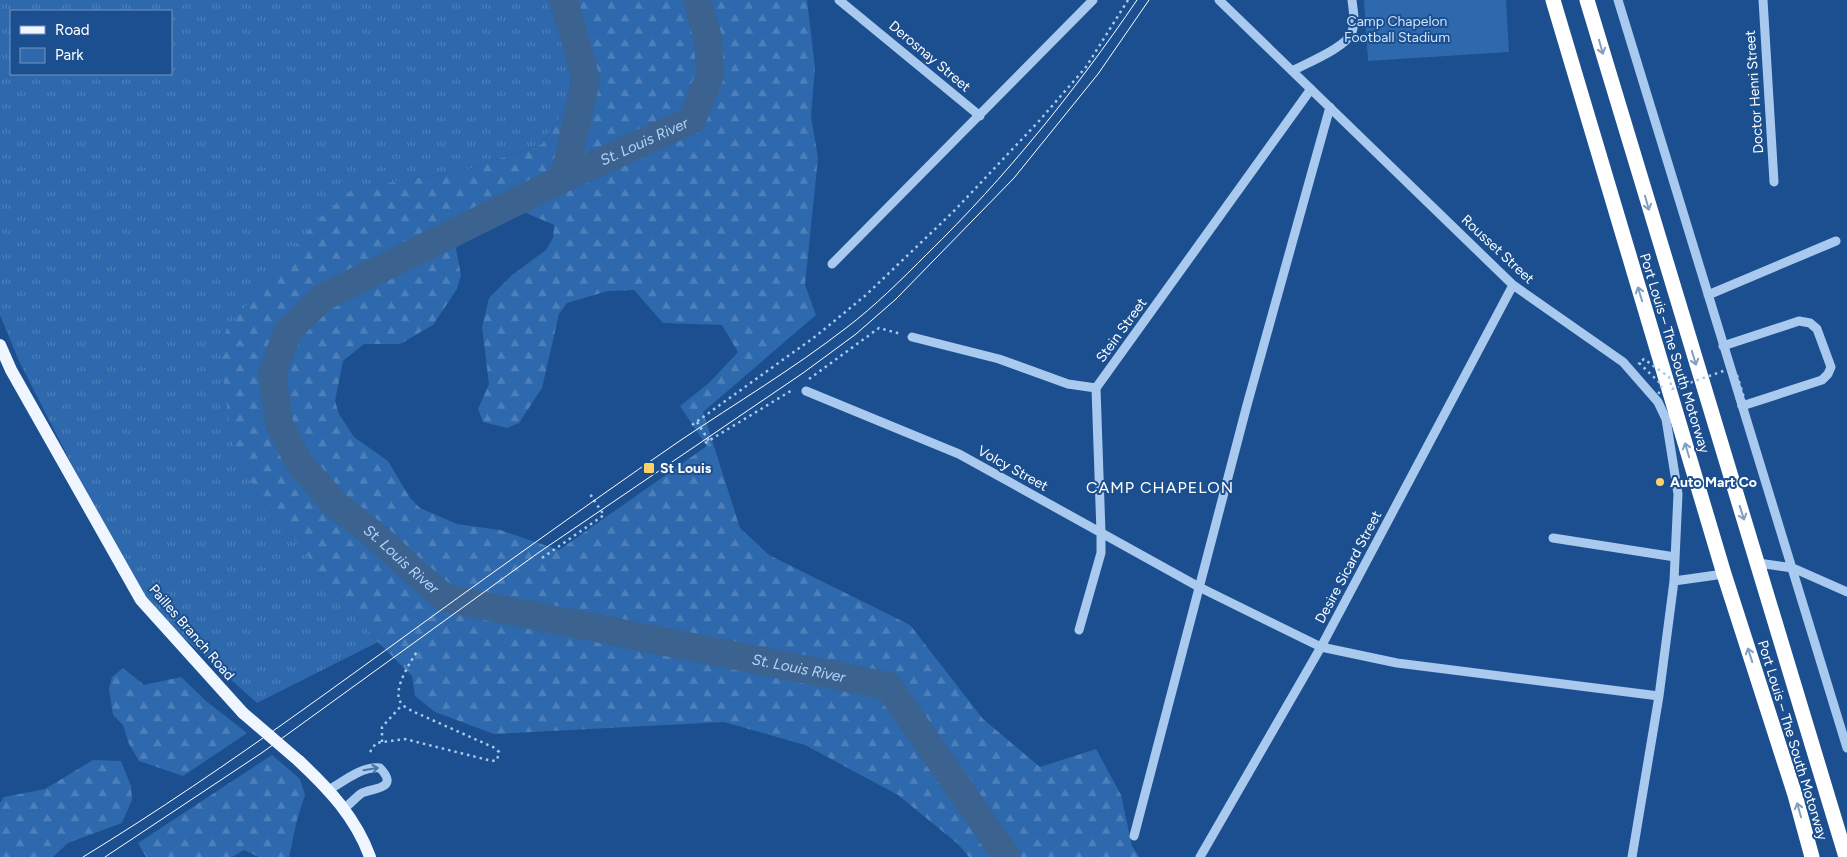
<svg xmlns="http://www.w3.org/2000/svg" width="1847" height="857" font-family="Figtree,sans-serif">
	<style>
		.grass { fill: url(#grass-tufts); fill-rule: evenodd }
		.forest { fill: url(#forest-firs); fill-rule: evenodd }
		.park { fill: #2e69ad }
		.lines { fill: none; stroke-linecap: round; stroke-linejoin: round }
		.river { stroke: #3c6290; stroke-width: 28 }
		.path { stroke: #a9c9ee; stroke-width: 2.5; stroke-dasharray: 2.5 4; stroke-linecap: butt }
		.minor { stroke: #a9c9ee; stroke-width: 9 }
		.major { stroke: #f0f6ff; stroke-width: 12 }
		.highway { stroke: #fff; stroke-width: 15 }
		.tram { stroke: #fff; stroke-width: 1 }
		.path-bridge { stroke: #a9c9ee; stroke-width: 2.5; stroke-dasharray: 2.5 4; stroke-linecap: butt }
		.major-bridge { stroke: #f0f6ff; stroke-width: 12 }
		.oneway { stroke: #829ec1 }
		.oneway2 { stroke: #4674ac }
		.poi-dot { fill: #ffd166; stroke: #1b4f8f; stroke-width: 2 }
		.labels { text-anchor: middle; stroke-width: 4; stroke-linejoin: round; paint-order: stroke }
		.park-label { font-size: 14px; fill: #cfe3fa; stroke: #1b4f8f }
		.street-label { font-size: 14px; fill: #fff; stroke: #1b4f8f }
		.poi-label { font-size: 14px; font-weight: bold; fill: #fff; stroke: #1b4f8f; text-anchor: start }
		.water-label { font-size: 15px; font-style: italic; fill: #b5d3f5; stroke: #1b4f8f }
		.quarter-label { font-size: 16px; letter-spacing: 1px; fill: #fff; stroke: #1b4f8f }
	</style>
	<defs>
		<pattern id="grass-tufts" width="24" height="20" patternUnits="userSpaceOnUse" patternTransform="scale(1.25)"><rect width="24" height="20" fill="#2e69ad"/><path d="M3 7l-1-3M5 7V3M7 7l1-3M15 17l-1-3M17 17v-4M19 17l1-3" fill="none" stroke="#4d80b9"/></pattern>
		<pattern id="forest-firs" width="22" height="20" patternUnits="userSpaceOnUse" patternTransform="scale(1.25)"><rect width="22" height="20" fill="#2e69ad"/><path d="M5 1l3.5 6h-7zM16 11l3.5 6h-7z" fill="#4d80b9"/></pattern>
	</defs>
	<rect width="100%" height="100%" fill="#1b4f8f"/>
	<path class="grass" d="M0 0H546L567 47 572 99 542 144 463 171 354 188 256 493 378 642 257 703 141 600 19 361 0 315ZM11 11H171V74H11Z"/>
	<path class="forest" d="M546 0H807L815 68 811 116 818 158 805 285 816 315 703 412 740 528 769 555 910 625 983 719 1040 767 1096 749 1121 795 1132 846 1139 857H969L958 844 898 795 805 745 724 722 494 734 435 712 415 696 412 676 378 642 256 493 231 439 221 357 226 330 315 222 354 188 463 171 542 144 572 99 567 47ZM515 208 554 225 553 238 546 250 512 275 489 298 482 327 489 384 478 409 483 422 507 428 519 423 542 388 559 314 567 303 608 291 634 290 663 323 722 325 738 352 709 383 680 406 707 446 559 550 500 530 457 524 420 508 410 498 388 461 354 437 339 414 335 401 343 361 364 344H400L433 325 457 289 461 275 456 249 466 222Z
		M123 668 144 685 181 677 206 701 247 733 183 776 139 761 129 744 123 725 113 715 109 689 112 677Z
		M272 755 300 779 305 795 297 820 289 857H259L244 850 232 857H146L138 843Z
		M93 760 121 761 131 786 132 800 122 823 68 843 53 857H0V803L4 797 45 789Z"/>
	<path class="park" d="M1364 0H1506L1509 52 1368 61Z"/>
	<g class="lines">
		<g class="river">
			<path id="s1" d="M564 0 586 80 564 178 322 298 288 331 272 374 279 424 300 464 335 504 377 537 411 569 445 598 888 686 1007 857"/>
			<path id="s2" d="M564 178 692 120 710 75 708 38 697 0"/>
		</g>
		<path class="path" d="M809 379 879 328 901 334
			M697 422 709 441
			M692 425 816 336 866 295 955 210 1039 121 1086 67 1128 0
			M705 443 794 389
			M542 558 604 515 591 496 594 493
			M382 742V727L402 705
			M370 752 376 743 405 739 492 761 497 760 499 752 495 748 412 711C409 709 404 707 402 704 390 692 411 661 418 650"/>
		<path class="minor" d="M839 0 980 116
			M1219 0 1513 285 1623 362 1658 402 1666 419 1678 494 1674 581 1659 696 1632 857
			M1618 0 1847 748
			M1763 0 1774 182
			M1292 71C1307 63 1347 47 1352 32 1356 22 1353 10 1352 0
			M832 264 1093 0
			M1708 295 1836 241
			M912 337 999 359 1068 384 1096 388
			M1723 346 1799 321 1810 323 1817 329 1831 367 1828 374 1822 380 1742 406
			M806 391 959 454 1199 587 1321 647 1397 663 1659 696
			M1553 538 1675 557
			M1758 563 1793 568 1847 592
			M1674 581 1724 574
			M1079 630 1101 553V533L1096 388 1311 89
			M329 790C344 781 362 766 380 768 400 789 373 788 362 793 356 797 350 804 344 809
			M1134 836 1247 405 1330 107
			M1200 857 1321 647 1513 285"/>
		<path class="major" d="M0 345 11 370 141 600 243 713
			M299 761C329 789 356 818 370 857"/>
		<path class="highway" d="M1553 0 1724 574 1795 795 1812 857
			M1587 0 1846 857"/>
		<path class="tram" d="M83 857C232 766 370 660 512 559 568 519 624 479 681 440 736 403 793 369 846 328 875 306 901 280 927 254 1006 177 1075 91 1137 0
			M105 857 263 752 538 553 803 373 856 334 896 299 1014 178 1098 74 1149 0"/>
		<path class="path-bridge" d="M1656 400 1662 385 1639 363 1644 359 1669 377 1672 389 1729 369 1740 411 1747 407 1737 375"/>
		<path class="major-bridge" d="M243 713 299 761"/>
	</g>
	<defs><path id="oneway-shaft" d="M-6 0H5M1.5-3L5.5 0L1.5 3" fill="none" stroke-width="1.6" stroke-linecap="round" stroke-linejoin="round" transform="scale(1.25)"/></defs>
	<g class="oneway">
		<use href="#oneway-shaft" transform="translate(1601 47) rotate(74)"/>
		<use href="#oneway-shaft" transform="translate(1647 203) rotate(74)"/>
		<use href="#oneway-shaft" transform="translate(1640 294) rotate(-107)"/>
		<use href="#oneway-shaft" transform="translate(1694 358) rotate(73)"/>
		<use href="#oneway-shaft" transform="translate(1687 450) rotate(-107)"/>
		<use href="#oneway-shaft" transform="translate(1742 513) rotate(72)"/>
		<use href="#oneway-shaft" transform="translate(1750 655) rotate(-108)"/>
		<use href="#oneway-shaft" transform="translate(1799 810) rotate(-106)"/>
	</g>
	<use class="oneway2" href="#oneway-shaft" transform="translate(371 769) rotate(-9)"/>
	<g class="poi-dot">
		<rect x="643" y="462" width="12" height="12" rx="2.5"/>
		<circle cx="1660" cy="482" r="5"/>
	</g>
	<g class="labels">
		<g class="park-label">
			<text x="1397" y="26">Camp Chapelon<tspan x="1397" dy="16">Football Stadium</tspan></text>
		</g>
		<g class="street-label">
			<text transform="translate(930 56) rotate(40)" y="5">Derosnay Street</text>
			<text transform="translate(1754 92) rotate(-94)" y="5">Doctor Henri Street</text>
			<text transform="translate(1498 249) rotate(43)" y="5">Rousset Street</text>
			<text transform="translate(1121 330) rotate(-54)" y="5">Stein Street</text>
			<text transform="translate(1675 353) rotate(73)" y="5">Port Louis – The South Motorway</text>
			<text transform="translate(1013 468) rotate(29)" y="5">Volcy Street</text>
			<text transform="translate(1348 567) rotate(-62)" y="5">Desire Sicard Street</text>
			<text transform="translate(192 632) rotate(49)" y="5">Pailles Branch Road</text>
			<text transform="translate(1793 740) rotate(73)" y="5">Port Louis – The South Motorway</text>
		</g>
		<g class="poi-label">
			<text x="660" y="473">St Louis</text>
			<text x="1670" y="487">Auto Mart Co</text>
		</g>
		<g class="water-label">
			<text dy="5" stroke="none"><textPath href="#s2" startOffset="88">St. Louis River</textPath></text>
			<text dy="5" stroke="none"><textPath href="#s1" startOffset="782">St. Louis River</textPath></text>
			<text dy="5" stroke="none"><textPath href="#s1" startOffset="1201">St. Louis River</textPath></text>
		</g>
		<g class="quarter-label">
			<text x="1160" y="493">CAMP CHAPELON</text>
		</g>
	</g>
	<rect x="10" y="10" width="162" height="65" fill="#1b4f8f" stroke="#7695bc"/>
	<rect x="20" y="26" width="25" height="8" fill="#f0f6ff" stroke="#7695bc"/>
	<text x="55" y="35" font-size="15" fill="#ffffff">Road</text>
	<rect x="20" y="48" width="25" height="15" fill="#2e69ad" stroke="#7695bc"/>
	<text x="55" y="60" font-size="15" fill="#ffffff">Park</text>
</svg>
